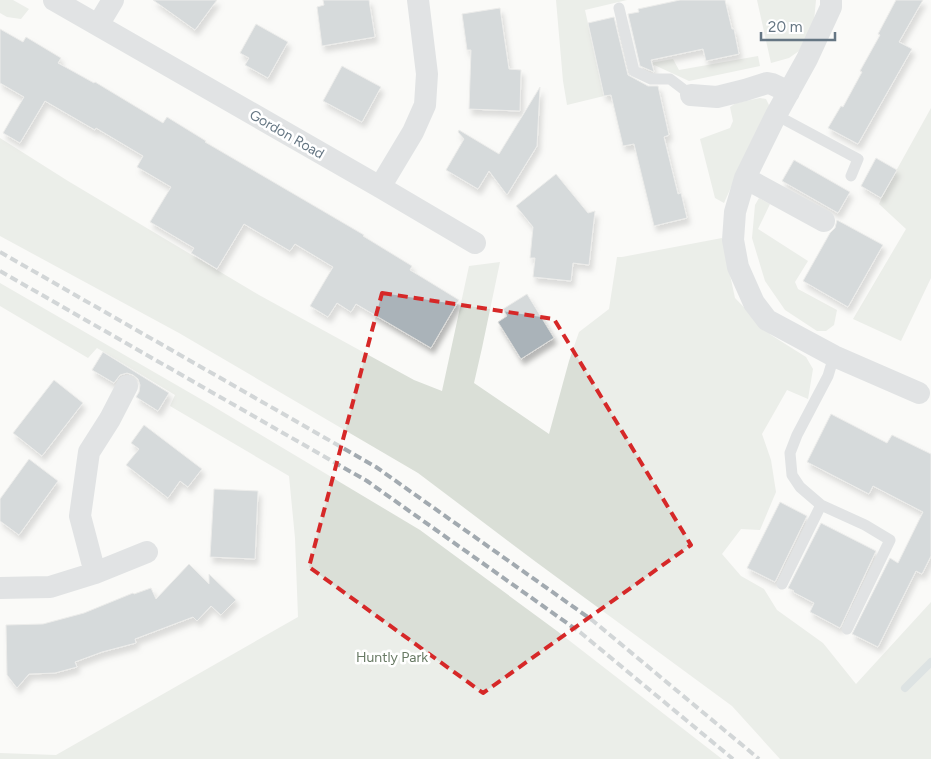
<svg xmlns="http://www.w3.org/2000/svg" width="931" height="759" font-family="Figtree,sans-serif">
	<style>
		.green { fill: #dadfd7 }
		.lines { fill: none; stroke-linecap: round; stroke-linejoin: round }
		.stream { stroke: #bbc7cb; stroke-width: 8 }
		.building { fill: #aab3b9; stroke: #dcdcda; filter: url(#shadow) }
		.service { stroke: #c3c8cc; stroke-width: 11 }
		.minor { stroke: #c3c8cc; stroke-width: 22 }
		.rail { stroke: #a2aab0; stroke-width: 4; stroke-dasharray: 8 4; stroke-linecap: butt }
		.marked { fill: none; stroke: #d62828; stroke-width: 4; stroke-dasharray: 10 6; stroke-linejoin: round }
		.labels { text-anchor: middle; stroke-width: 5; stroke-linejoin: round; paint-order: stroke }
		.street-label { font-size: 14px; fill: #657683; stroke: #fff }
		.park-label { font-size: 14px; fill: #687a64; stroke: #fff }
	</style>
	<defs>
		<filter id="shadow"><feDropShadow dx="3" dy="5.5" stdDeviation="2.5" flood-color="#0004"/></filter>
	</defs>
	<rect width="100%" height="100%" fill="#fafaf8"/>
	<path class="green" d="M0 0H13L29 9 21 19 7 17 0 13Z
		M556 0H627L585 10 604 96 567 105 563 81Z
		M757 0H816L814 21 799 51 789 58 771 63Z
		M758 56 760 66 689 81 650 63 673 59 679 70Z
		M760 98 766 99 770 107 752 140 724 203 715 198 700 139 730 128 733 121 730 107 736 103Z
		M931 108V278L901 341 853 319 906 229 879 204 886 189Z
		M0 138 68 181 259 295 414 380 442 391 469 266 500 262 482 348 474 383 549 434 569 361 579 332 609 309 617 257H622L722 238 735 298 771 335 806 357 813 369 808 399 787 390 762 434 771 460 776 492 760 530 741 529 722 554 741 576 764 589 777 610 823 643 856 684 931 602V759H780L732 706 536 562 418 473 179 333 0 236Z
		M759 198 770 204 758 229 808 261 795 282 798 289 837 310 834 325 826 331H817L785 310 765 281 752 238 755 205Z
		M0 283 211 405 420 530 557 631 722 759H0V753L56 755 298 617 295 538 289 476 170 406 175 395 97 348 88 358 0 306Z"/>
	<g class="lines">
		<path class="stream" d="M905 688 931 662"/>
	</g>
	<path class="building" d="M153 0H217L195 30Z
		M323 0H369L375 37 322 46 317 7 324 5Z
		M680 0H725L732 29H734L739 54 706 61 703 49 651 60 654 72 640 66 628 14 639 12 638 9Z
		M896 0H923L899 42 912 49 858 144 828 128 841 106 843 107 862 72 860 71 880 35 878 34Z
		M500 8 509 69 521 70 520 111 469 109 471 50H467L462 14Z
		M614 17 628 75 648 86H658L669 135 664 137 678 194 681 193 687 218 654 226 634 144 623 146 611 95 604 96 588 23Z
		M256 24 288 42 268 78 245 65 249 58 240 53Z
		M0 29 23 42 26 37 61 58 58 63 94 83 95 82 163 123 167 117 206 141 205 142 364 235 363 236 412 266 410 270 459 300 431 348 356 304 351 312 337 303 328 317 310 306 333 267 295 244 290 251 244 224 217 269 191 253 194 248 150 222 171 187 137 167 143 156 96 128 95 130 45 101 20 143 3 133 24 97 0 83Z
		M342 66 381 87 362 122 323 101Z
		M540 87 537 146 507 195 489 171 478 189 446 170 464 139 458 132 459 130 499 154Z
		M876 158 897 170 881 198 861 186Z
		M794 160 850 192 838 213 782 181Z
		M556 174 588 213 595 211 589 265 573 263 571 281 533 277 535 258H530L533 227 516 206Z
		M837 220 883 245 848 307 803 281 830 233 835 228Z
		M527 294 554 338 521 359 498 322 507 316 503 309Z
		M103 352 169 393 158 411 136 397 139 392 140 385 138 379 133 375 127 373 120 375 114 383 92 370Z
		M54 380 83 403 42 456 13 433Z
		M831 414 887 443 892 435 931 454V556L922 574 916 571 878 647 852 634 890 558 898 563 923 512 873 486 869 494 807 462Z
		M144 425 202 469 188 487 180 481 168 498 126 465 139 449 131 443Z
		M29 459 58 481 19 535 0 521V499Z
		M214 489 258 491 255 559 210 557Z
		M780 502 807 516 775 582 747 568Z
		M821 523 876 551 840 628 810 612 814 603 793 592 794 591 788 588Z
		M189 564 209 584V574L236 600 221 615 211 606 197 621 193 617 135 639 136 643 102 652 75 662 77 667 55 673 29 674 17 688 7 675 6 625 43 624 84 613 133 593 134 594 151 588 156 599Z"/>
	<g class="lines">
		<path class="service" d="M619 8 634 71 651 79H670L691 95
			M776 115 858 159 851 176
			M834 356 828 376 797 435 790 453 792 475 800 487 821 505 865 525 890 540 847 629
			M782 584 821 505"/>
		<path class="minor" d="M54 0 380 187 475 243
			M831 0V7L807 59 776 115 745 178 735 212 733 240 738 267 754 303 767 320 834 356 919 393
			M98 25 113 0
			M691 95 717 97 745 90 767 83 772 84 789 92
			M745 178 824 221
			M380 187 413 132 425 105 427 74 418 0
			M95 573 80 516 89 452 110 419 127 386
			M0 588 50 587 95 573 147 552"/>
		<path class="rail" d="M0 252 376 467 592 620 759 759
			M0 271 367 481 581 633 733 759"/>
	</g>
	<path d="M0 0H931V759H0ZM382 293 554 319 691 545 483 693 309 567Z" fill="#fafaf8" fill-opacity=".55" fill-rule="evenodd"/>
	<path class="marked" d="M382 293 554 319 691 545 483 693 309 567Z"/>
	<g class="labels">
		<g class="street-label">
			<text transform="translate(287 134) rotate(30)" y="5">Gordon Road</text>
		</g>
		<g class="park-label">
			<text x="392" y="662">Huntly Park</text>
		</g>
	</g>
	<path d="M761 32v8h74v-8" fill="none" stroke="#657683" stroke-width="2.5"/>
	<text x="768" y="32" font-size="15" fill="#657683" stroke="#ffffff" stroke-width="4" paint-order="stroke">20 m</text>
</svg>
